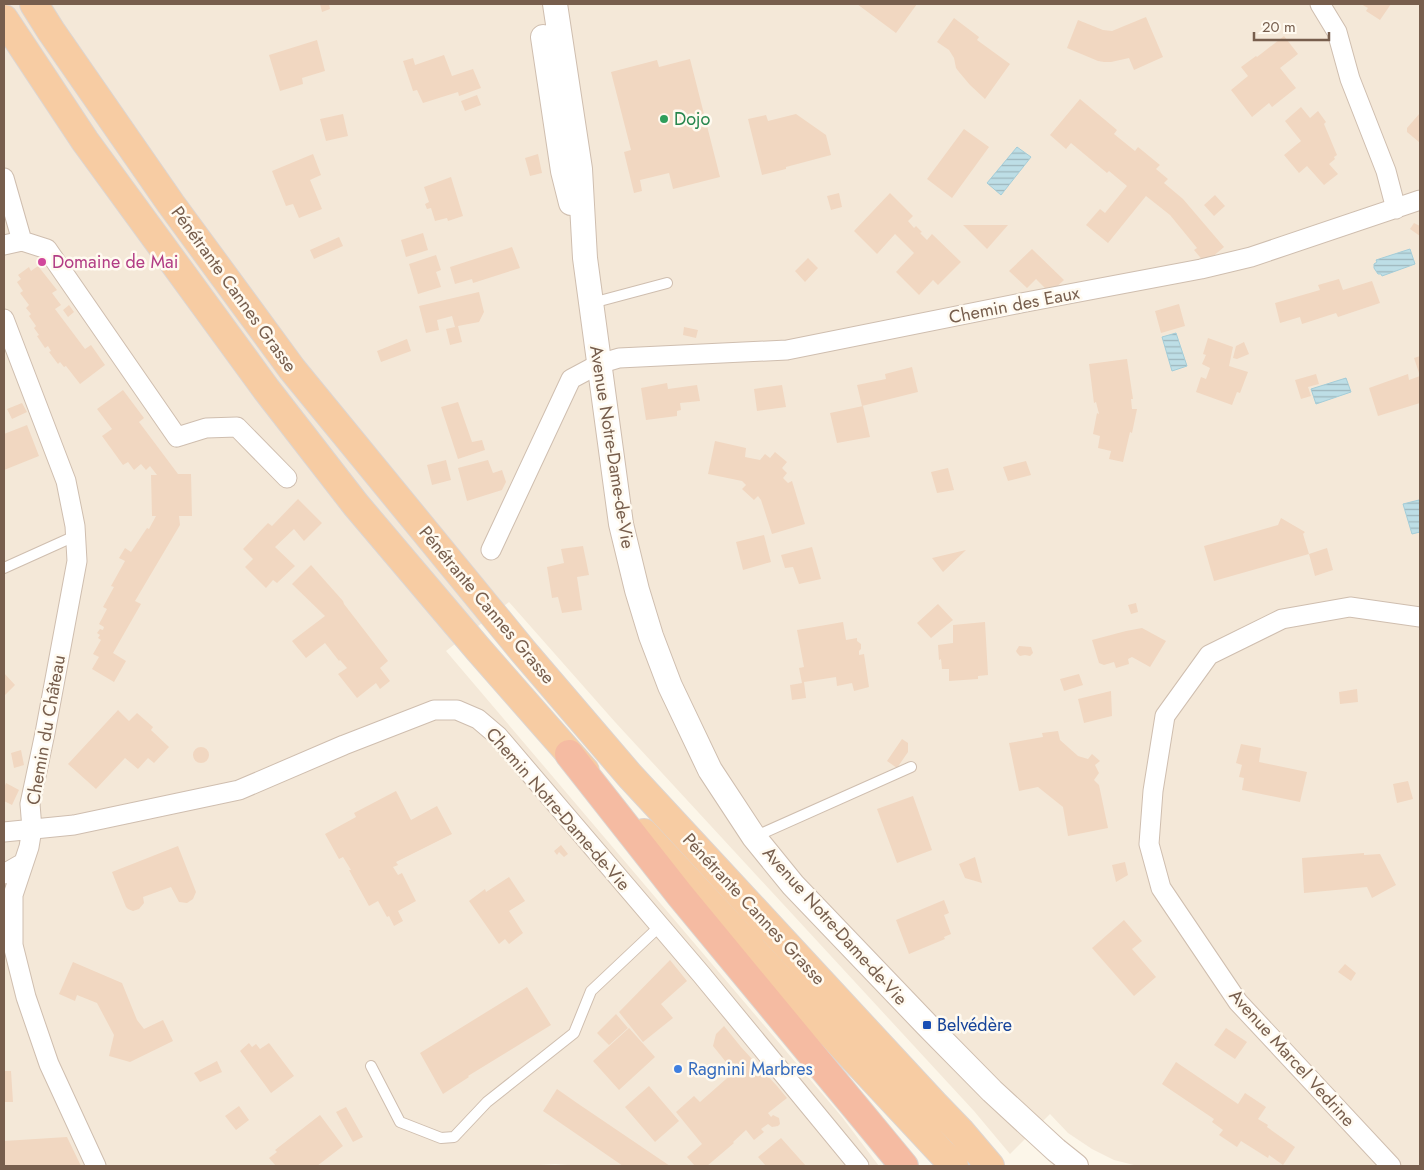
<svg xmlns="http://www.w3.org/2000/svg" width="1424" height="1170" font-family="Jost,sans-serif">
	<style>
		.residential { fill: #f4e8d8 }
		.water { fill: url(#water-rules); stroke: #a4cdd8 }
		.building { fill: #f1d7c1 }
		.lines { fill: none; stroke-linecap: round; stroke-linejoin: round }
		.service-casing { stroke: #cfbeaf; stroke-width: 12 }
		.minor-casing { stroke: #cfbeaf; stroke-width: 21 }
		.tertiary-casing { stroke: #cfbeaf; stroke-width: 26 }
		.trunk-casing { stroke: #dcd5d1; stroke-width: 30 }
		.motorway-casing { stroke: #dcd5d1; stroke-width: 30 }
		.service { stroke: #fff; stroke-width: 10 }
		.minor { stroke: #fff; stroke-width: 19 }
		.tertiary { stroke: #fff; stroke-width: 24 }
		.trunk { stroke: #f7cca3; stroke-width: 28 }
		.motorway { stroke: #f5bba2; stroke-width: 28 }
		.leisure-dot { fill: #2e9e5b; stroke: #fffaf0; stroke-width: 2 }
		.hotel-dot { fill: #d1479c; stroke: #fffaf0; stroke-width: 2 }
		.transit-dot { fill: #1a4fb4; stroke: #fffaf0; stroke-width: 2 }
		.shop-dot { fill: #3f7fe0; stroke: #fffaf0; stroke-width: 2 }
		.labels { text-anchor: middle; stroke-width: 5; stroke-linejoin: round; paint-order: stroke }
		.leisure-label { font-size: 18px; fill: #27864d; stroke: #fffaf0; text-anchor: start }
		.hotel-label { font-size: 18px; fill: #b23c85; stroke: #fffaf0; text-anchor: start }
		.street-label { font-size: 18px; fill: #775e4d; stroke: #fffaf0 }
		.transit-label { font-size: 18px; fill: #164399; stroke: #fffaf0; text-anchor: start }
		.shop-label { font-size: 18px; fill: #366cbe; stroke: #fffaf0; text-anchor: start }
	</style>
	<defs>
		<pattern id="water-rules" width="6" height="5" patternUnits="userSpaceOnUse" patternTransform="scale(1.25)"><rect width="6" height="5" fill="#bddee6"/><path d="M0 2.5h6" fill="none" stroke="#9eb7bd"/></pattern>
	</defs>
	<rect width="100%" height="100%" fill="#fcf6e9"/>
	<path class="residential" d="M4 4H1420V1166H1138L1114 1160 1092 1149 1068 1133 1050 1114 1010 1154 974 1111 615 722 509 602 446 651 842 1117 879 1166H581L555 1164 524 1166H4Z"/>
	<path class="water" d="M1017 147 1031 157 1001 195 987 183Z
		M1410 249 1415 264 1382 276 1381 274H1378L1374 268V264L1377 262 1376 260Z
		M1176 333 1187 366 1172 371 1162 337Z
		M1346 378 1351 392 1316 404 1311 389Z
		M1419 500 1420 504V532L1412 534 1403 504Z"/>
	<path class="building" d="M320 4H329L330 9 322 12Z
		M857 4H917L896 33Z
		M1361 4H1391L1380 20 1366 11 1368 8Z
		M1146 17 1163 57 1134 70 1129 58 1111 62H1104L1098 61 1067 48 1078 20 1103 30 1112 31Z
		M954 18 979 37 977 40 1010 64 985 99 970 85 959 72 956 68 954 58 949 50 937 42Z
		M1284 36 1298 54 1280 68 1296 88 1272 107 1269 103 1252 117 1231 90 1248 76 1241 67 1256 56 1257 57Z
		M317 40 325 71 302 78 303 84 280 91 269 55Z
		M444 55 452 76 473 69 481 88 459 96 458 92 423 103 417 90 413 91 403 61 413 58 415 65Z
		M690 59 720 177 673 189 669 173 640 180 642 191 634 193 624 152 631 150 611 72 657 60 659 67Z
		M477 95 481 105 465 111 461 101Z
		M1080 99 1117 130 1114 134 1135 151 1138 147 1160 165 1156 169 1168 179 1164 183 1183 199 1224 247 1205 263 1194 250 1197 248 1170 215 1146 196 1108 243 1086 225 1100 209 1105 213 1127 186 1109 171 1107 173 1071 143 1066 149 1050 135Z
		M1301 107 1310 118 1318 111 1326 122 1324 124 1337 155 1334 157 1335 159 1329 164 1338 174 1324 185 1307 166 1299 173 1284 155 1301 141 1285 121Z
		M1420 113V142H1419L1407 132V128Z
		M343 114 348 136 326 141 320 119Z
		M796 114 826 135 831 155 786 167V169L762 175 748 119 766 115 768 121Z
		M964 129 989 147 952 198 927 179Z
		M313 154 321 175 310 180 322 209 299 218 293 204 286 206 272 171Z
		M538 154 542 173 530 176 525 158Z
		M451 177 463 216 448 221 447 218 435 221 431 208 427 209 425 204 429 202 424 187Z
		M839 193 842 207 831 210 827 196Z
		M890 193 913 216 908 221 914 228 916 226 922 232 920 233 927 240 932 234 961 262 938 285 933 280 919 295 896 272 914 253 895 234 877 254 854 231Z
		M1215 195 1225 206 1214 216 1204 205Z
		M1414 223 1420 226V236L1410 229Z
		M963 225H1008L987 249Z
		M423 233 428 250 406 257 401 240Z
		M339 237 343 246 314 259 310 250Z
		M512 247 520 268 473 283 472 279 455 284 450 267Z
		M1032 249 1064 280 1050 293 1036 279 1027 288 1009 271Z
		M436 255 441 270 436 272 441 287 418 294 409 264Z
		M808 258 818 268 805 282 795 271Z
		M38 266 57 290 52 293 61 305 55 309 85 349 91 345 105 365 80 384 66 366 64 367 60 362 58 364 49 352 51 351 48 346 45 348 37 336 39 335 34 328 36 326 29 316 31 314 26 308 29 305 20 293 23 291 17 282 21 279 18 275 29 267 31 271Z
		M1339 279 1343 290 1372 281 1380 303 1338 317 1336 313 1302 324 1300 317 1280 323 1275 303 1320 290 1318 285Z
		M479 292 484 312 479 322 458 326 462 342 450 345 446 329 455 327 452 316 437 320 439 330 426 333 419 306Z
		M1179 304 1185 326 1161 333 1155 311Z
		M69 305 74 312 68 317 63 310Z
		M684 327 698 330 696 338 683 335Z
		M1208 338 1233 347 1229 366 1248 372 1240 393 1237 392 1232 405 1196 392 1201 377 1206 379 1210 368 1202 364 1206 355 1203 354Z
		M407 339 411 351 381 362 377 351Z
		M1244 342 1249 354 1237 359 1233 358 1236 346Z
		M1420 356V403L1378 416 1369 388 1408 374 1409 380 1420 376 1414 358Z
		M1127 359 1133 399H1131L1132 409H1137L1132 433 1130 432 1123 462 1109 459 1111 451 1098 448 1100 436 1093 434 1097 413 1099 414 1096 402 1094 403 1089 364Z
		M912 367 918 392 862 406 857 385 886 379 885 374Z
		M1316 374 1319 384 1308 387 1311 396 1301 399 1295 380Z
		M667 383 668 389 697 385 700 401 680 403 681 410 677 411V416L646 420 641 388Z
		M782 385 786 407 757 411 754 389Z
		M123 390 144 418 139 422 178 474H191L192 516H179L180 525 135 601 141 604 113 653 126 661 114 682 92 669 99 657 93 654 101 640 98 638 100 635 97 633 100 629 103 630 104 627 99 624 107 609 103 607 114 587 111 586 125 561 119 558 125 548 131 552 147 528 149 529 156 516H152L151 475H157L150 466 146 470 141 464 134 470 128 462 123 465 102 436 112 429 97 409Z
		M458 402 472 442 482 440 485 450 458 459 441 407Z
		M22 403 27 412 12 419 7 409Z
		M863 406 870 437 837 443 830 413Z
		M27 425 39 456 4 470V434Z
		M715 441 746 448 745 457 760 460 765 454 770 458 775 452 787 462 782 468 787 473 783 478 788 483 792 481 805 524 772 534 761 500 758 496 754 500 742 489 746 485 742 481 708 474Z
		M446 460 451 480 432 485 427 465Z
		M488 460 493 473 502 470 506 482 502 490 467 501 458 468Z
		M1026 461 1031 475 1008 481 1003 467Z
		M948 468 954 490 937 493 931 472Z
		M298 499 322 523 304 541 294 529 275 547 295 566 277 583 273 580 266 588 245 567 253 559 243 549 268 523 272 526Z
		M1281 518 1305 532 1303 534 1309 554 1327 548 1333 570 1315 576 1309 554 1214 581 1204 546 1278 525Z
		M764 535 771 562 743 570 736 542Z
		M583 546 589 575 577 577 582 610 562 613 558 597 552 598 547 567 564 563 561 549Z
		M812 547 821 579 799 584 793 567 785 568 781 555Z
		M966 550 943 572 932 558Z
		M311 565 343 601 344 604 388 661 380 668 390 681 380 689 376 683 357 698 338 674 347 668 340 660 339 661 325 643 306 658 292 641 325 616 292 584Z
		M1136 603 1138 612 1131 614 1128 605Z
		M938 604 953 620 931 638 917 623Z
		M843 622 846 640 857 638V641L861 644V649L859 651V655L864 654 869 687 854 691 852 683 837 686 836 677 804 682 806 698 792 700 790 685 802 683 799 668 804 667 797 630Z
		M985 622 988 675 978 676V679L949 681V669H942L941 659 939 660 938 645 953 643V625Z
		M1142 628 1166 641 1150 667 1132 657 1128 659 1129 664 1116 668 1114 662 1104 665 1099 663 1092 640 1126 631Z
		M1019 646 1031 647 1033 653 1030 656 1025 655 1020 656 1017 653 1016 651Z
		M4 673 15 685 4 696Z
		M1079 674 1083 685 1064 691 1060 679Z
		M1357 689 1358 702 1340 704 1339 692Z
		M1111 691 1112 716 1084 723 1078 699Z
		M118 710 129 721 137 713 153 727 151 730 169 747 154 763 148 758 138 769 125 758 96 789 68 764Z
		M1058 731 1060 740 1078 756 1088 759 1092 754 1100 761 1095 765 1099 773 1094 780 1099 785 1108 828 1068 836 1063 807 1038 787 1019 791 1009 743 1043 737 1042 733Z
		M902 739 908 743V752L897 768 887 761Z
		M1241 744 1261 748 1259 762 1307 772 1300 802 1242 790 1244 778 1239 777 1242 765 1236 763Z
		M193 755a8 8 0 1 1 16 0a8 8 0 1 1-16 0Z
		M21 750 24 765 14 768 11 753Z
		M1408 781 1413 799 1397 803 1393 784Z
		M6 783 19 790 12 805 4 801V788Z
		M396 791 411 820 437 806 452 834 396 862 398 865 393 867 398 875 402 873 416 901 398 911 403 921 394 926 389 916 387 917 378 901 369 906 349 870H351L343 857 339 859 325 834 356 817 354 813Z
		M913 796 932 850 897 863 877 809Z
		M561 845 568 854 564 857 559 852 557 855 554 851Z
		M178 846 196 892 193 899 187 903 179 902 171 887 143 897 144 903 139 909 133 911 128 909 126 907 112 872Z
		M1364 853V855L1380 854 1396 885 1372 898 1367 887 1304 893 1302 858Z
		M975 857 982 883 965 878 959 864Z
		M1125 862 1128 875 1116 882 1112 865Z
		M509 877 525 901 509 911 523 933 509 944 505 939 499 944 469 901 485 889 486 892Z
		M944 900 949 913 944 915 951 934 944 937 945 939 909 954 896 920Z
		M1124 920 1142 941 1132 949 1156 977 1134 996 1092 948Z
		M670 960 687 981 661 1004 673 1018 643 1042 619 1012Z
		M73 962 122 983 137 1020 144 1029 163 1020 173 1041 130 1062 109 1056 114 1035 97 1003 77 995 75 1001 59 994Z
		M1345 964 1356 973 1351 981 1338 972Z
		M527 987 551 1025 468 1076 469 1077 443 1094 420 1053Z
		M616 1014 628 1028 609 1045 597 1033Z
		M724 1026 741 1047 777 1086 787 1098 768 1113 771 1117 773 1115 779 1118 780 1124 778 1126 772 1127 768 1124 761 1129 764 1132 754 1140 746 1130 733 1142 734 1143 707 1166H695L687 1157 702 1144 676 1112 694 1096 700 1102 734 1072 713 1046 716 1034Z
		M629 1028 655 1057 619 1090 593 1061Z
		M1226 1028 1247 1042 1235 1059 1214 1045Z
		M249 1043 252 1047 256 1044 260 1049 269 1043 294 1076 271 1093 240 1051Z
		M217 1061 222 1072 200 1082 194 1073Z
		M1176 1062 1238 1104 1245 1093 1266 1107 1258 1119 1268 1125 1267 1127 1295 1147 1283 1165 1269 1155 1268 1158 1241 1141 1237 1147 1219 1135 1223 1130 1212 1122 1214 1119 1162 1084Z
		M4 1071H11L13 1102H4Z
		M649 1086 679 1121 655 1142 625 1107Z
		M557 1089 577 1103 670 1166H623L543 1111Z
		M239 1106 249 1120 236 1130 225 1116Z
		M346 1107 363 1137 353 1142 336 1112Z
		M320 1115 343 1146 317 1166H276L269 1158 277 1152 275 1150Z
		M67 1137 81 1166H4V1141Z
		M781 1138 806 1166H766L758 1157Z"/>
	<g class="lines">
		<defs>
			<path id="service" d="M592 303 667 283
				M4 568 75 536
				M754 837 911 767
				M371 1066 400 1122 441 1138 454 1137 487 1102 574 1033 591 991 660 926"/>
			<path id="minor" d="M1320 4 1337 32 1350 79 1386 171 1396 209
				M4 178 22 241
				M4 245 22 241 47 249 177 437 206 428 237 427 287 478
				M4 319 66 481 75 526 77 561 45 733 30 804 32 829 29 847 13 895V945L26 997 49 1064 96 1166
				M491 550 571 379 599 364 619 358 787 350 1021 303 1201 269 1251 257 1420 200
				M4 832 74 825 239 790 344 745 434 710H457L478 719 498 736 701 974 859 1166
				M4 874 23 863
				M1391 1166 1238 1002 1161 888 1149 844 1153 791 1165 716 1209 655 1282 619 1350 607 1420 617"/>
			<path id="tertiary" d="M555 4 580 169 585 258 621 524 637 590 651 636 670 686 710 770 754 837 793 885 927 1025 992 1091 1056 1150 1076 1166
				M543 37 563 171 571 203"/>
			<path id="trunk" d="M34 4 51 31 171 204 292 369 523 651 630 776 934 1104 961 1132 990 1166
				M4 19 85 141 266 389 356 505 478 649 585 771
				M644 833 954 1166"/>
			<path id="motorway" d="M569 754 680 895 904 1166"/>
		</defs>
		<use href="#service" class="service-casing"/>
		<use href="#minor" class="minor-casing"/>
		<use href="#tertiary" class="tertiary-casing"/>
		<use href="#trunk" class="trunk-casing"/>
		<use href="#motorway" class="motorway-casing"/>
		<use href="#service" class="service"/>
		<use href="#minor" class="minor"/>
		<use href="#tertiary" class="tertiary"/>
		<use href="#trunk" class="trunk"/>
		<use href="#motorway" class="motorway"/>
	</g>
	<circle class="leisure-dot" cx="664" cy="119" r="5"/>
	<circle class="hotel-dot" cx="42" cy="262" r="5"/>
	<rect class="transit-dot" x="922" y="1020" width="10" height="10" rx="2.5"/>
	<circle class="shop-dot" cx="678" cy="1069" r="5"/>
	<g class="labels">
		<g class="leisure-label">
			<text x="674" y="125">Dojo</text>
		</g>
		<g class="hotel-label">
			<text x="52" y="268">Domaine de Mai</text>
		</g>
		<g class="street-label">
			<text transform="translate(234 289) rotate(54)" y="6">Pénétrante Cannes Grasse</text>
			<text transform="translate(1014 305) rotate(-11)" y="6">Chemin des Eaux</text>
			<text transform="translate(612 447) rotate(81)" y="6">Avenue Notre-Dame-de-Vie</text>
			<text transform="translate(487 605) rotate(50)" y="6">Pénétrante Cannes Grasse</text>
			<text transform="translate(46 730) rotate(-80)" y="6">Chemin du Château</text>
			<text transform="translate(558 809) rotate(49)" y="6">Chemin Notre-Dame-de-Vie</text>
			<text transform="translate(754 909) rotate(47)" y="6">Pénétrante Cannes Grasse</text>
			<text transform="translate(835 926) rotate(48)" y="6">Avenue Notre-Dame-de-Vie</text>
			<text transform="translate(1292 1058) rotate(48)" y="6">Avenue Marcel Vedrine</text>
		</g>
		<g class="transit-label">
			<text x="937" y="1031">Belvédère</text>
		</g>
		<g class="shop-label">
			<text x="688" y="1075">Ragnini Marbres</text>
		</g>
	</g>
	<rect width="1424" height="1170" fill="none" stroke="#775e4d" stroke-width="10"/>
	<path d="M1254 32v8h75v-8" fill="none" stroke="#775e4d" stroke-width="2.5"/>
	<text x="1262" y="32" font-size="15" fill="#775e4d" stroke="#fffaf0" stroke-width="4" paint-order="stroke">20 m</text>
</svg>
